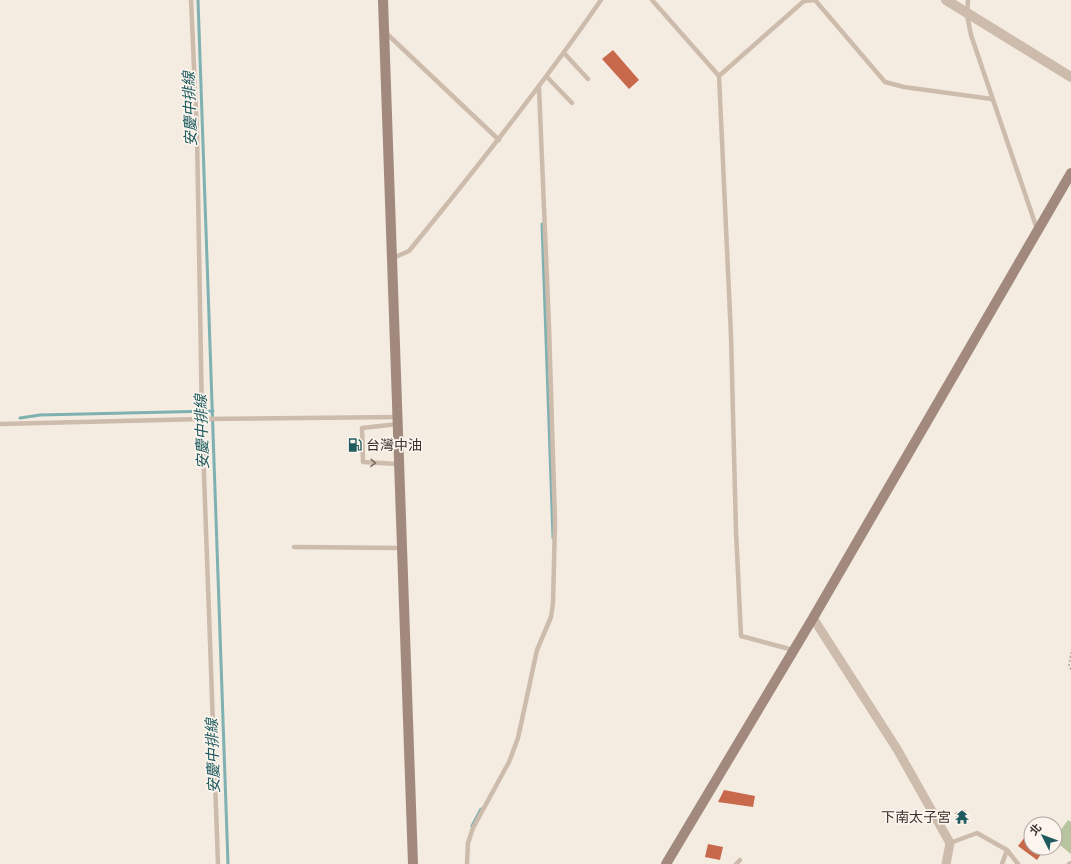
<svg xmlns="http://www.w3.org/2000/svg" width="1071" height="864" font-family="'Nunito Sans','Noto Sans TC',sans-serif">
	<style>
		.green { fill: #b8c4a0 }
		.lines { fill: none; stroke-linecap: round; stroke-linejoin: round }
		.stream { stroke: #7fb0b2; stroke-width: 3 }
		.building { fill: #c8694b }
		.path { stroke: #b9a596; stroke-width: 1.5; stroke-dasharray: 2 2; stroke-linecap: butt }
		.service { stroke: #cdbbac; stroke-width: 4.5 }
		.minor { stroke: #cdbbac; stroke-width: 9 }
		.tertiary { stroke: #cdbbac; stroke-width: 10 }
		.secondary { stroke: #a18a7d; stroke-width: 10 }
		.oneway { stroke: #7d6f65 }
		.labels { text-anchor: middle; stroke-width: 3.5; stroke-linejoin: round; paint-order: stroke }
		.poi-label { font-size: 14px; fill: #3b302b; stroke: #fbf5ee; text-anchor: start }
		.water-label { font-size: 15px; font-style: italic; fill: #1f5a5e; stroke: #fbf5ee }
	</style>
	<rect width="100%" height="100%" fill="#f4ebe1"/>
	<path class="green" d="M1068 820 1071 822V854L1055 841V838Z"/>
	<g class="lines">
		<path class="stream" d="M198 0 228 864
			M542 224 553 538
			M20 418 40 415 213 411
			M472 826 481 809"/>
	</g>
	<path class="building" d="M613 50 639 80 629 89 602 59Z
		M724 790 755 796 753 807 718 802Z
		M965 810 968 821 958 824 955 813Z
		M1031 829V848H1045L1037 860 1018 846Z
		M708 844 723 847 720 860 705 857Z"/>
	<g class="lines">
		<path class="path" d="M1071 652 1069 666 1071 670"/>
		<path class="service" d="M191 0 197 134 202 419 218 864
			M652 0 719 76 731 336 736 531 741 636 793 650
			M815 0 885 82 904 87 992 99
			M968 0 967 15 971 35 1037 229
			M385 32 499 140
			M564 53 588 79
			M719 76 804 1 814 0
			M547 77 572 103
			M393 258 409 251C476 169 541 87 601 0
			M0 424 202 419 398 417
			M398 424 362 428 363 462 398 464
			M294 547 402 548
			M950 843 977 833 1007 850 1018 864
			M467 864 468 843 473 828 509 762 518 738 537 650 551 617 553 603 555 522 549 327 539 88
			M736 864 740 860
			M1002 864 1007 850
			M1069 864 1071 863"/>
		<path class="minor" d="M813 618 897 749 950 843 946 864"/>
		<path class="tertiary" d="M946 0 1071 77"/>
		<path class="secondary" d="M383 0 413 864
			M666 864 813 618 1071 173"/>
	</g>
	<defs><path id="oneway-chevron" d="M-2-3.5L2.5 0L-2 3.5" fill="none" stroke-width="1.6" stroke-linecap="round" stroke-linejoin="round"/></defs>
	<use class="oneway" href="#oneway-chevron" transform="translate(373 463) rotate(3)"/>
	<defs>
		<symbol id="fuel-bare" viewBox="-9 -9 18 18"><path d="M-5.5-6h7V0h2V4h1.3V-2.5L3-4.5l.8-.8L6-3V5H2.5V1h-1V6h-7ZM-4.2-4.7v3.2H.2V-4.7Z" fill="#1f5a5e" stroke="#fbf5ee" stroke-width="2.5" paint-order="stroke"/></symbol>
		<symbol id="temple-bare" viewBox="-9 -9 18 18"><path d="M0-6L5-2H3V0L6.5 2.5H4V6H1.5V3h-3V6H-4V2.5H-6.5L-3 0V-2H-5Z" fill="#1f5a5e" stroke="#fbf5ee" stroke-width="2.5" paint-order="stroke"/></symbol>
	</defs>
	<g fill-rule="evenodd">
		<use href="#fuel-bare" x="345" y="435" width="20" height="20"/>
		<use href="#temple-bare" x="952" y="807" width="20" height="20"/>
	</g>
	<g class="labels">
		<g class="poi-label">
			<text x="366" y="450">台灣中油</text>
			<text x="951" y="822" text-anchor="end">下南太子宮</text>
		</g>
		<g class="water-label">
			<text transform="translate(190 109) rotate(-92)" y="5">安慶中排線</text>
			<text transform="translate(202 432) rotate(-92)" y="5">安慶中排線</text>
			<text transform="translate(213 756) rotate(-92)" y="5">安慶中排線</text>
		</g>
	</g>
	<g transform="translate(1043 836) rotate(312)"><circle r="19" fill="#fbf5ee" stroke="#aea6a0"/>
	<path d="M0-3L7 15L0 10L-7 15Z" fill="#1f5a5e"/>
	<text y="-6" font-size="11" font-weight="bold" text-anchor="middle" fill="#3b302b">北</text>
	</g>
</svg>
